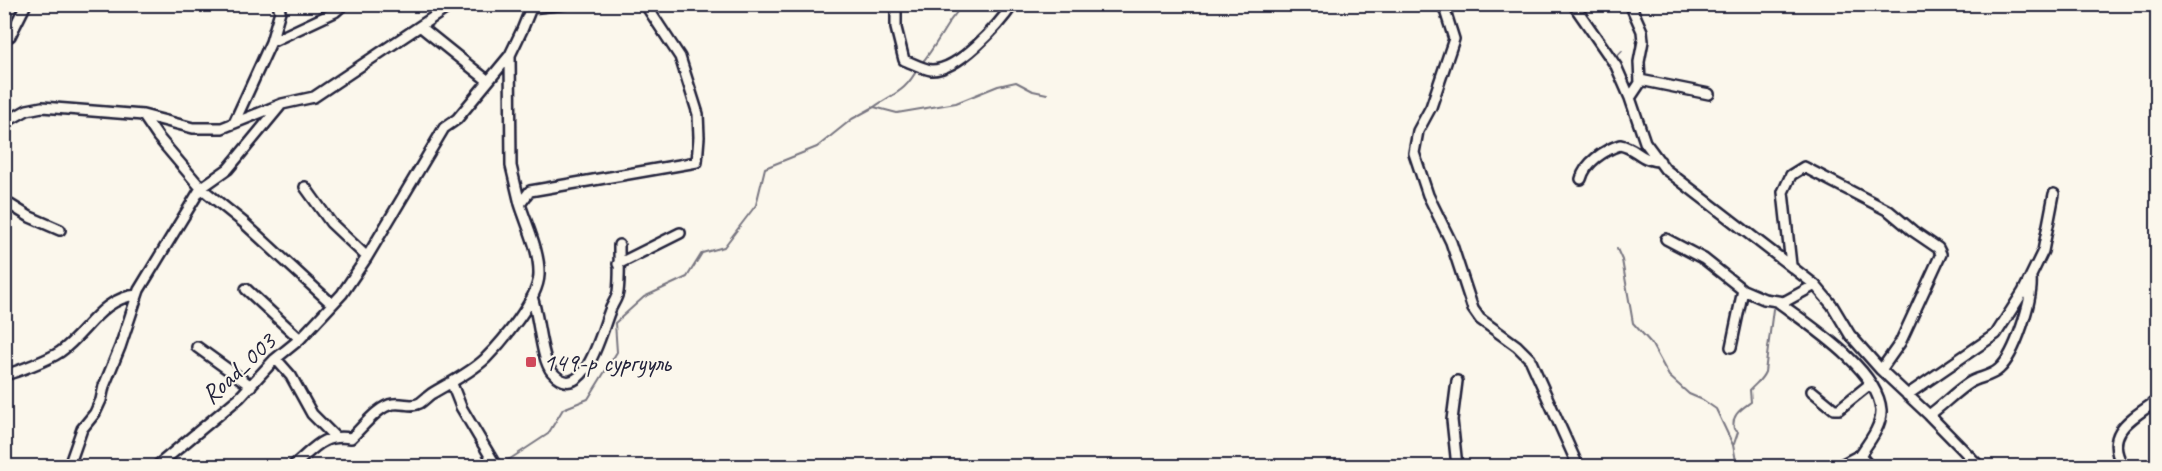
<svg xmlns="http://www.w3.org/2000/svg" width="2162" height="471" font-family="Caveat,sans-serif">
	<style>
		.lines { fill: none; stroke-linecap: round; stroke-linejoin: round }
		.stream { stroke: #787681; stroke-width: 2 }
		.minor-casing { stroke: #22223b; stroke-width: 14 }
		.minor { stroke: #fbf7ec; stroke-width: 9 }
		.poi-dot { fill: #d1495b; stroke: #fbf7ec; stroke-width: 2 }
		.labels { text-anchor: middle; stroke-width: 4.5; stroke-linejoin: round; paint-order: stroke }
		.poi-label { font-size: 26px; fill: #22223b; stroke: #fbf7ec; text-anchor: start }
		.street-label { font-size: 26px; fill: #22223b; stroke: #fbf7ec }
	</style>
	<rect width="100%" height="100%" fill="#fbf7ec"/>
	<filter id="ink" filterUnits="userSpaceOnUse"><feTurbulence type="fractalNoise" baseFrequency=".0167" numOctaves="2"/><feDisplacementMap in="SourceGraphic" scale="12" xChannelSelector="R" yChannelSelector="G"/><feConvolveMatrix kernelMatrix="1 2 1 2 8 2 1 2 1" color-interpolation-filters="sRGB"/></filter>
	<g filter="url(#ink)">
		<g class="lines">
			<path class="stream" d="M1617 56 1622 51
				M921 64C933 50 940 36 950 21 954 15 959 12 960 4
				M874 107C896 92 905 92 918 68
				M1617 249 1622 260 1633 323 1651 343 1669 376 1689 394 1703 400 1716 409 1733 445 1737 466
				M1734 444 1738 432 1734 429C1731 415 1740 410 1751 402L1750 390C1756 383 1761 381 1765 372L1773 309
				M497 464 510 459 548 434 563 409 588 399 617 352 615 323 644 297 687 277 702 253 724 247 756 205 765 168 817 147 852 119 874 107 897 113 956 103 998 86 1016 82 1033 91 1047 94"/>
			<defs>
				<path id="minor" d="M896 4V28L904 60C912 63 923 69 931 70 958 71 999 25 1013 4
					M1443 4 1454 39 1431 107 1418 131 1414 153 1428 195 1451 242 1473 309 1480 319 1517 346 1530 359 1578 466
					M1573 4 1616 66 1630 98 1645 142 1665 169 1815 285 1832 305 1850 335 1881 370 1929 415 1979 466
					M1630 4 1642 31 1643 41 1639 62 1640 83 1630 98
					M531 8 565 4
					M421 27 487 80
					M4 34 10 36 26 4
					M271 42 280 11 278 4
					M510 55 511 166 520 204
					M1640 80 1709 94
					M4 123 27 110 42 107 143 115
					M234 123 271 42 335 12 344 4
					M1581 179C1585 163 1604 150 1620 145 1637 148 1640 161 1660 161
					M305 187 331 223 367 257
					M4 201 30 217 60 230
					M1666 239 1704 259 1743 290 1764 299 1784 302 1815 285
					M618 264 680 233
					M1791 265 1783 192 1791 175 1804 167 1889 211 1913 231 1938 248 1941 254 1900 343 1881 370
					M246 289 300 339
					M532 297C539 316 541 360 552 372 583 408 602 330 609 313 611 306 617 299 618 292 620 277 619 260 619 245
					M1778 302C1809 325 1878 369 1881 410 1882 426 1869 442 1860 455
					M332 304 243 222 201 188 158 137 143 115 193 128H222L282 104 314 97 453 4
					M197 347 251 386
					M1731 347 1743 290
					M276 359 291 376 312 414 334 436
					M4 375C17 372 50 359 60 352 87 333 101 298 137 295
					M452 384 461 407 496 466
					M1812 391 1834 409H1839L1870 384
					M1907 395 1996 334 2023 292 2043 251 2054 194
					M1929 415C1943 405 1955 392 1969 383 1978 377 1991 377 1999 369 2015 355 2033 299 2031 278
					M69 466 82 429 95 413 101 400 104 386 120 347 139 290 201 188 228 169 281 105
					M157 466 240 397 274 360 300 339 342 294 367 257 444 128 457 119 510 55 522 30 531 8 530 4
					M293 466C315 448 321 434 351 438 363 427 378 406 393 404 403 402 411 408 420 403 424 400 427 397 431 394 449 383 469 374 485 359 502 342 538 300 539 275 540 252 527 226 520 204L530 191 697 162 699 137 698 114 680 57 645 4
					M1457 466 1452 420 1457 381
					M1839 466 1860 455 1869 466
					M2123 466C2103 433 2131 419 2155 402"/>
			</defs>
			<use href="#minor" class="minor-casing"/>
			<use href="#minor" class="minor"/>
		</g>
	</g>
	<rect class="poi-dot" x="525" y="356" width="12" height="12" rx="3"/>
	<g class="labels">
		<g class="poi-label">
			<text x="543" y="371">149-р сургууль</text>
		</g>
		<g class="street-label">
			<text transform="translate(238 368) rotate(-43)" y="9">Road_003</text>
		</g>
	</g>
	<rect width="2162" height="471" fill="none" stroke="#fbf7ec" stroke-width="24"/>
	<rect x="12" y="12" width="2138" height="447" fill="none" stroke="#22223b" stroke-width="2" filter="url(#ink)"/>
</svg>
